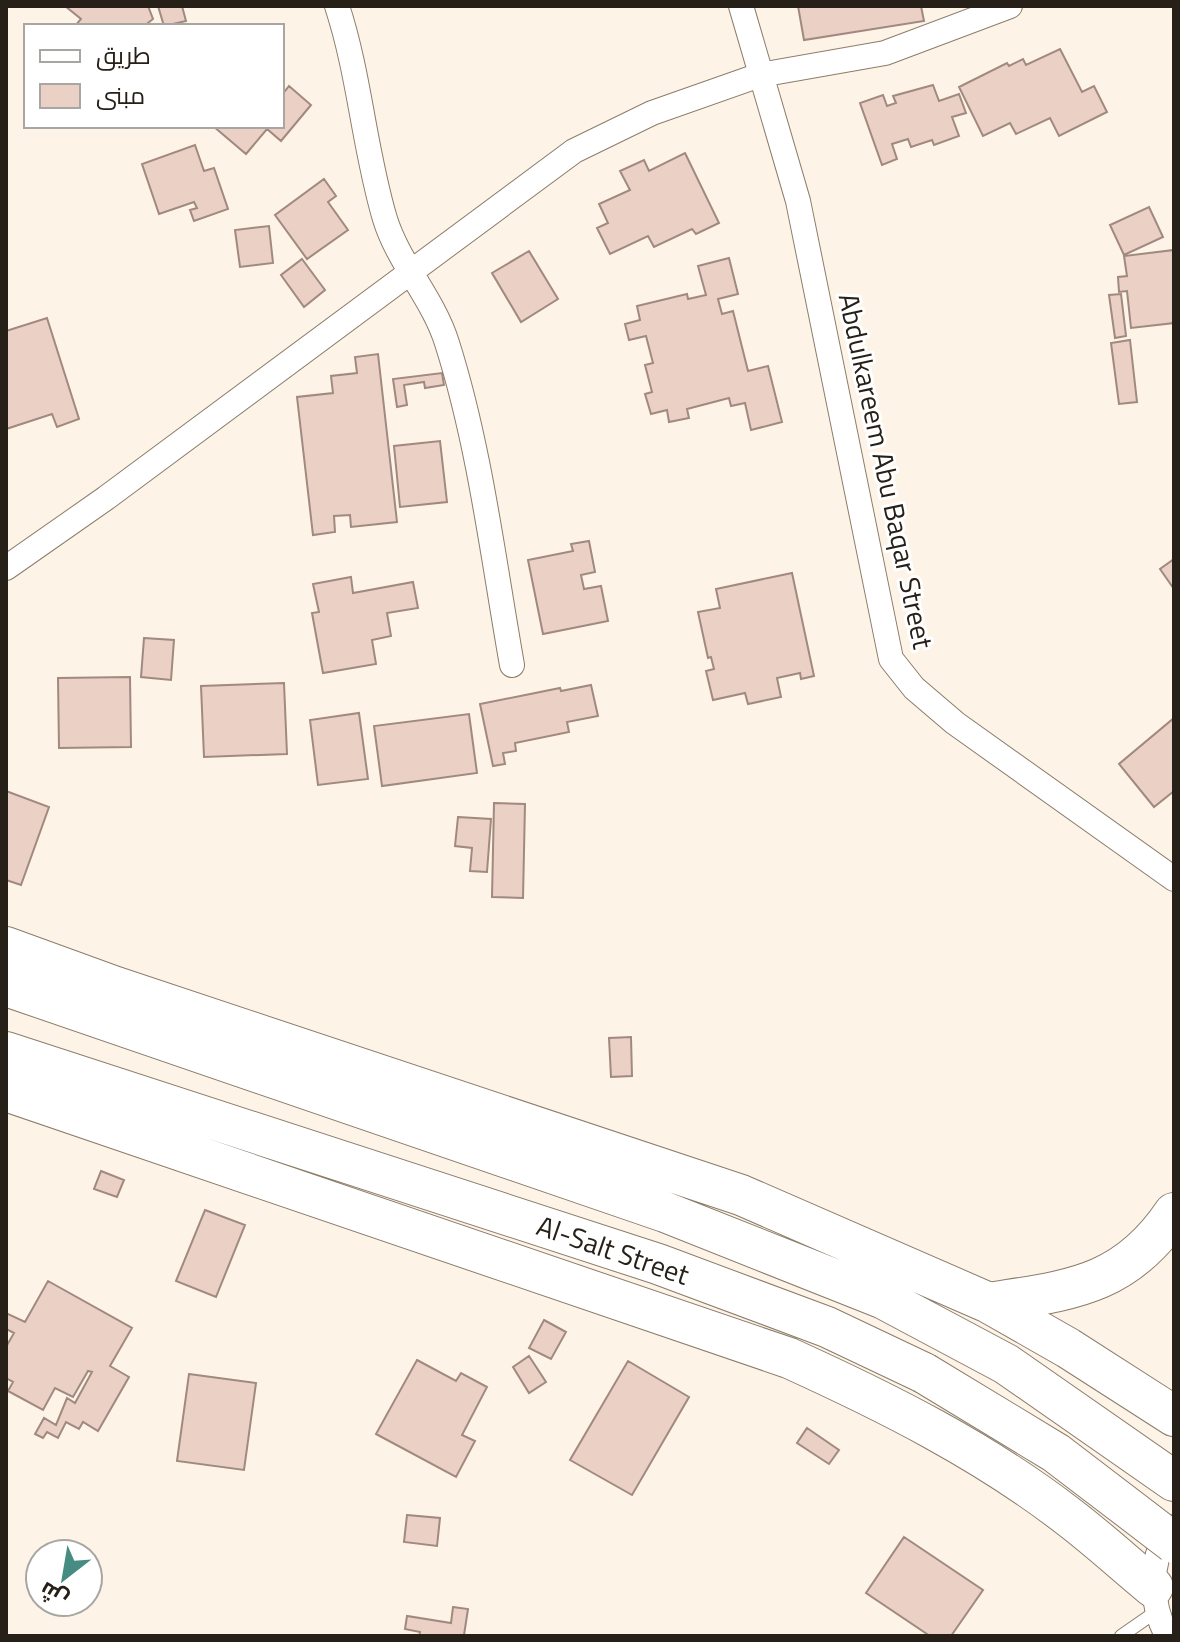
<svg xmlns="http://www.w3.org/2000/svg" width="1180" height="1642" font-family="'Titillium Web',Cairo,sans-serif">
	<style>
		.building { fill: #ead0c5; stroke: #a1897f; stroke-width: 2 }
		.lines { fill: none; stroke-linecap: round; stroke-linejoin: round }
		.service-casing { stroke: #8c7d6a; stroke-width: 14 }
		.minor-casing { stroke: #8c7d6a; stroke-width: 26 }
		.primary-casing { stroke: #8c7d6a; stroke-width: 42 }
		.service { stroke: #fff; stroke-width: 12 }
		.minor { stroke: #fff; stroke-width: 24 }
		.primary { stroke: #fff; stroke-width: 40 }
		.primary-bridge-casing { stroke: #8c7d6a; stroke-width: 42; stroke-linecap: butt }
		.primary-bridge { stroke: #fff; stroke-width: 40 }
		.labels { text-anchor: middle; stroke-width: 6; stroke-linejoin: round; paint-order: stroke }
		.street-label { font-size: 28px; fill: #262018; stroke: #fff }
	</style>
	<rect width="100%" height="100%" fill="#fdf3e7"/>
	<path class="building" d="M65 6H148L153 19 144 26H75L81 19Z
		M158 6H182L186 21 164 26Z
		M798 6H921L924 21 804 40Z
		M1060 49 1082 92 1094 86 1107 112 1059 136 1050 118 1016 134 1010 123 983 136 959 87 1007 63 1009 66 1023 59 1026 65Z
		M933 85 939 101 959 94 966 113 952 117 959 136 934 145 932 140 911 147 908 139 892 144 897 159 882 165 860 103 883 95 887 106 896 103 893 96Z
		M289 86 311 105 281 141 267 129 246 154 213 126H282V95Z
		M195 145 204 171 214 168 228 209 194 221 190 210 197 208 194 202 159 214 142 164Z
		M685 153 719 223 696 234 692 229 654 247 648 236 610 254 597 228 608 223 599 204 630 190 620 171 644 160 649 171Z
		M324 179 336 196 328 202 348 230 307 259 275 215Z
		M1149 207 1163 237 1124 255 1110 225Z
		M269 226 273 263 240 267 235 230Z
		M1174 250V323L1131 328 1127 291 1119 292 1118 277 1127 276 1124 256Z
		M529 251 558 299 521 322 492 273Z
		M729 258 738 294 718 299 722 314 733 311 748 371 768 366 782 422 751 430 745 403 731 406 729 398 687 409 689 418 669 422 667 410 651 414 645 394 652 392 645 365 653 363 646 336 629 340 625 324 640 320 637 306 687 294 688 299 706 295 698 266Z
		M302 259 325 290 304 307 281 275Z
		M1121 294 1126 336 1115 338 1109 295Z
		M47 318 79 419 57 427 52 414 6 429V331Z
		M1130 340 1137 402 1119 404 1111 343Z
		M378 354 397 522 351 527 350 515 334 516 335 532 313 535 297 397 333 393 331 376 357 373 355 357Z
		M442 373 444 385 425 388 424 382 404 385 407 405 397 407 393 379Z
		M440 441 447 502 400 507 394 446Z
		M589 541 595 572 581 575 584 589 601 586 608 621 543 634 528 560 573 551 571 544Z
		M1174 559V589L1160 569Z
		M792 573 814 676 801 679 800 673 777 678 781 697 748 704 745 693 713 700 706 671 714 669 711 657 708 658 698 612 720 608 716 589Z
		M351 577 353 593 413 582 418 608 387 613 391 636 372 640 376 664 323 673 312 613 319 612 313 584Z
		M144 638 174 640 171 680 141 677Z
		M130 677 131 747 59 748 58 678Z
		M284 683 287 754 204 757 201 686Z
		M591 685 598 716 567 722 569 732 515 743 516 751 503 753 505 764 493 766 480 704 560 688 561 691Z
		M359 713 368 779 318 785 310 720Z
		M469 714 477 773 382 786 374 726Z
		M1174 718V791L1154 807 1119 764Z
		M6 791 49 807 21 885 6 880Z
		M494 803 525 804 523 898 492 897Z
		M458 817 491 819 487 872 470 871 472 848 455 846Z
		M631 1037 632 1076 611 1077 609 1038Z
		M101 1171 124 1180 117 1197 94 1189Z
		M205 1210 245 1225 216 1297 176 1281Z
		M48 1281 132 1328 110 1366 129 1377 98 1431 83 1422 79 1429 66 1422 58 1438 47 1432 43 1438 35 1434 44 1418 56 1425 67 1398 75 1403 92 1372 88 1371 73 1397 55 1388 43 1410 8 1391 13 1382 6 1378V1347L14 1333 6 1329V1313L25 1322Z
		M544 1320 566 1332 551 1359 529 1348Z
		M529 1356 546 1382 529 1393 513 1367Z
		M417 1360 456 1381 461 1373 487 1387 462 1435 475 1441 456 1477 376 1434Z
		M628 1361 689 1397 632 1495 570 1460Z
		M189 1374 256 1383 244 1470 177 1461Z
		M807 1428 839 1450 829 1464 797 1443Z
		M407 1515 440 1518 437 1546 404 1542Z
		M904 1537 983 1590 951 1636H930L866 1593Z
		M453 1607 468 1609 464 1635 419 1636 420 1632 405 1629 407 1616 451 1623Z"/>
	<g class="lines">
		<defs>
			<path id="service" d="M1121 1636 1157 1611"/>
			<path id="minor" d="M337 6C360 76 364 149 385 219 399 264 433 298 447 343 480 447 493 558 512 665
				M741 6 798 201 891 659 914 688 955 723 1174 879
				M6 568 106 498 574 151 652 113 760 75 885 53 1010 6
				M1167 1636C1149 1600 1150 1562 1169 1527"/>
			<path id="primary" d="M6 947 116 987 741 1195 989 1303 1068 1348 1174 1416
				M6 986 665 1212 884 1299 1006 1364 1174 1481
				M6 1052 658 1264 827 1327 924 1373
				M6 1091 789 1358C886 1402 984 1451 1069 1517 1098 1539 1125 1564 1153 1587
				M989 1303C1069 1290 1124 1287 1174 1213"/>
		</defs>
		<use href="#service" class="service-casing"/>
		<use href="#minor" class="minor-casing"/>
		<use href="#primary" class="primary-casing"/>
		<use href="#service" class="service"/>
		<use href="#minor" class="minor"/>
		<use href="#primary" class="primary"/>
		<defs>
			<path id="primary-bridge" d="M924 1373 1056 1453 1174 1543"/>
		</defs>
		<use href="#primary-bridge" class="primary-bridge-casing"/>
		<use href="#primary-bridge" class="primary-bridge"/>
	</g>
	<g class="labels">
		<g class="street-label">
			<text transform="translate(886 471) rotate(78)" y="10">Abdulkareem Abu Baqar Street</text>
			<text transform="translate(613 1250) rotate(19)" y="10">Al-Salt Street</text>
		</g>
	</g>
	<rect width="1180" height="1642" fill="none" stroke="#262018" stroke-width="16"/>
	<rect x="24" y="24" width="260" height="104" fill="#ffffff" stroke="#a8a6a3" stroke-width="2"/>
	<rect x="40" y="50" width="40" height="12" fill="#ffffff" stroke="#a8a6a3" stroke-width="2"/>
	<text x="96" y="64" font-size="24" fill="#262018">طريق</text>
	<rect x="40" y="84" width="40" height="24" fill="#ead0c5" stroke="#a8a6a3" stroke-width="2"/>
	<text x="96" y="104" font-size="24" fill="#262018">مبنى</text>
	<g transform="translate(64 1578) rotate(211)"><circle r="38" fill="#ffffff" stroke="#a8a6a3" stroke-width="2"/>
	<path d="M0-6L14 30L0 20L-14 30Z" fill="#478c82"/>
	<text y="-12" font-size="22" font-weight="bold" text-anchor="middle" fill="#262018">ش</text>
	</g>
</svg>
